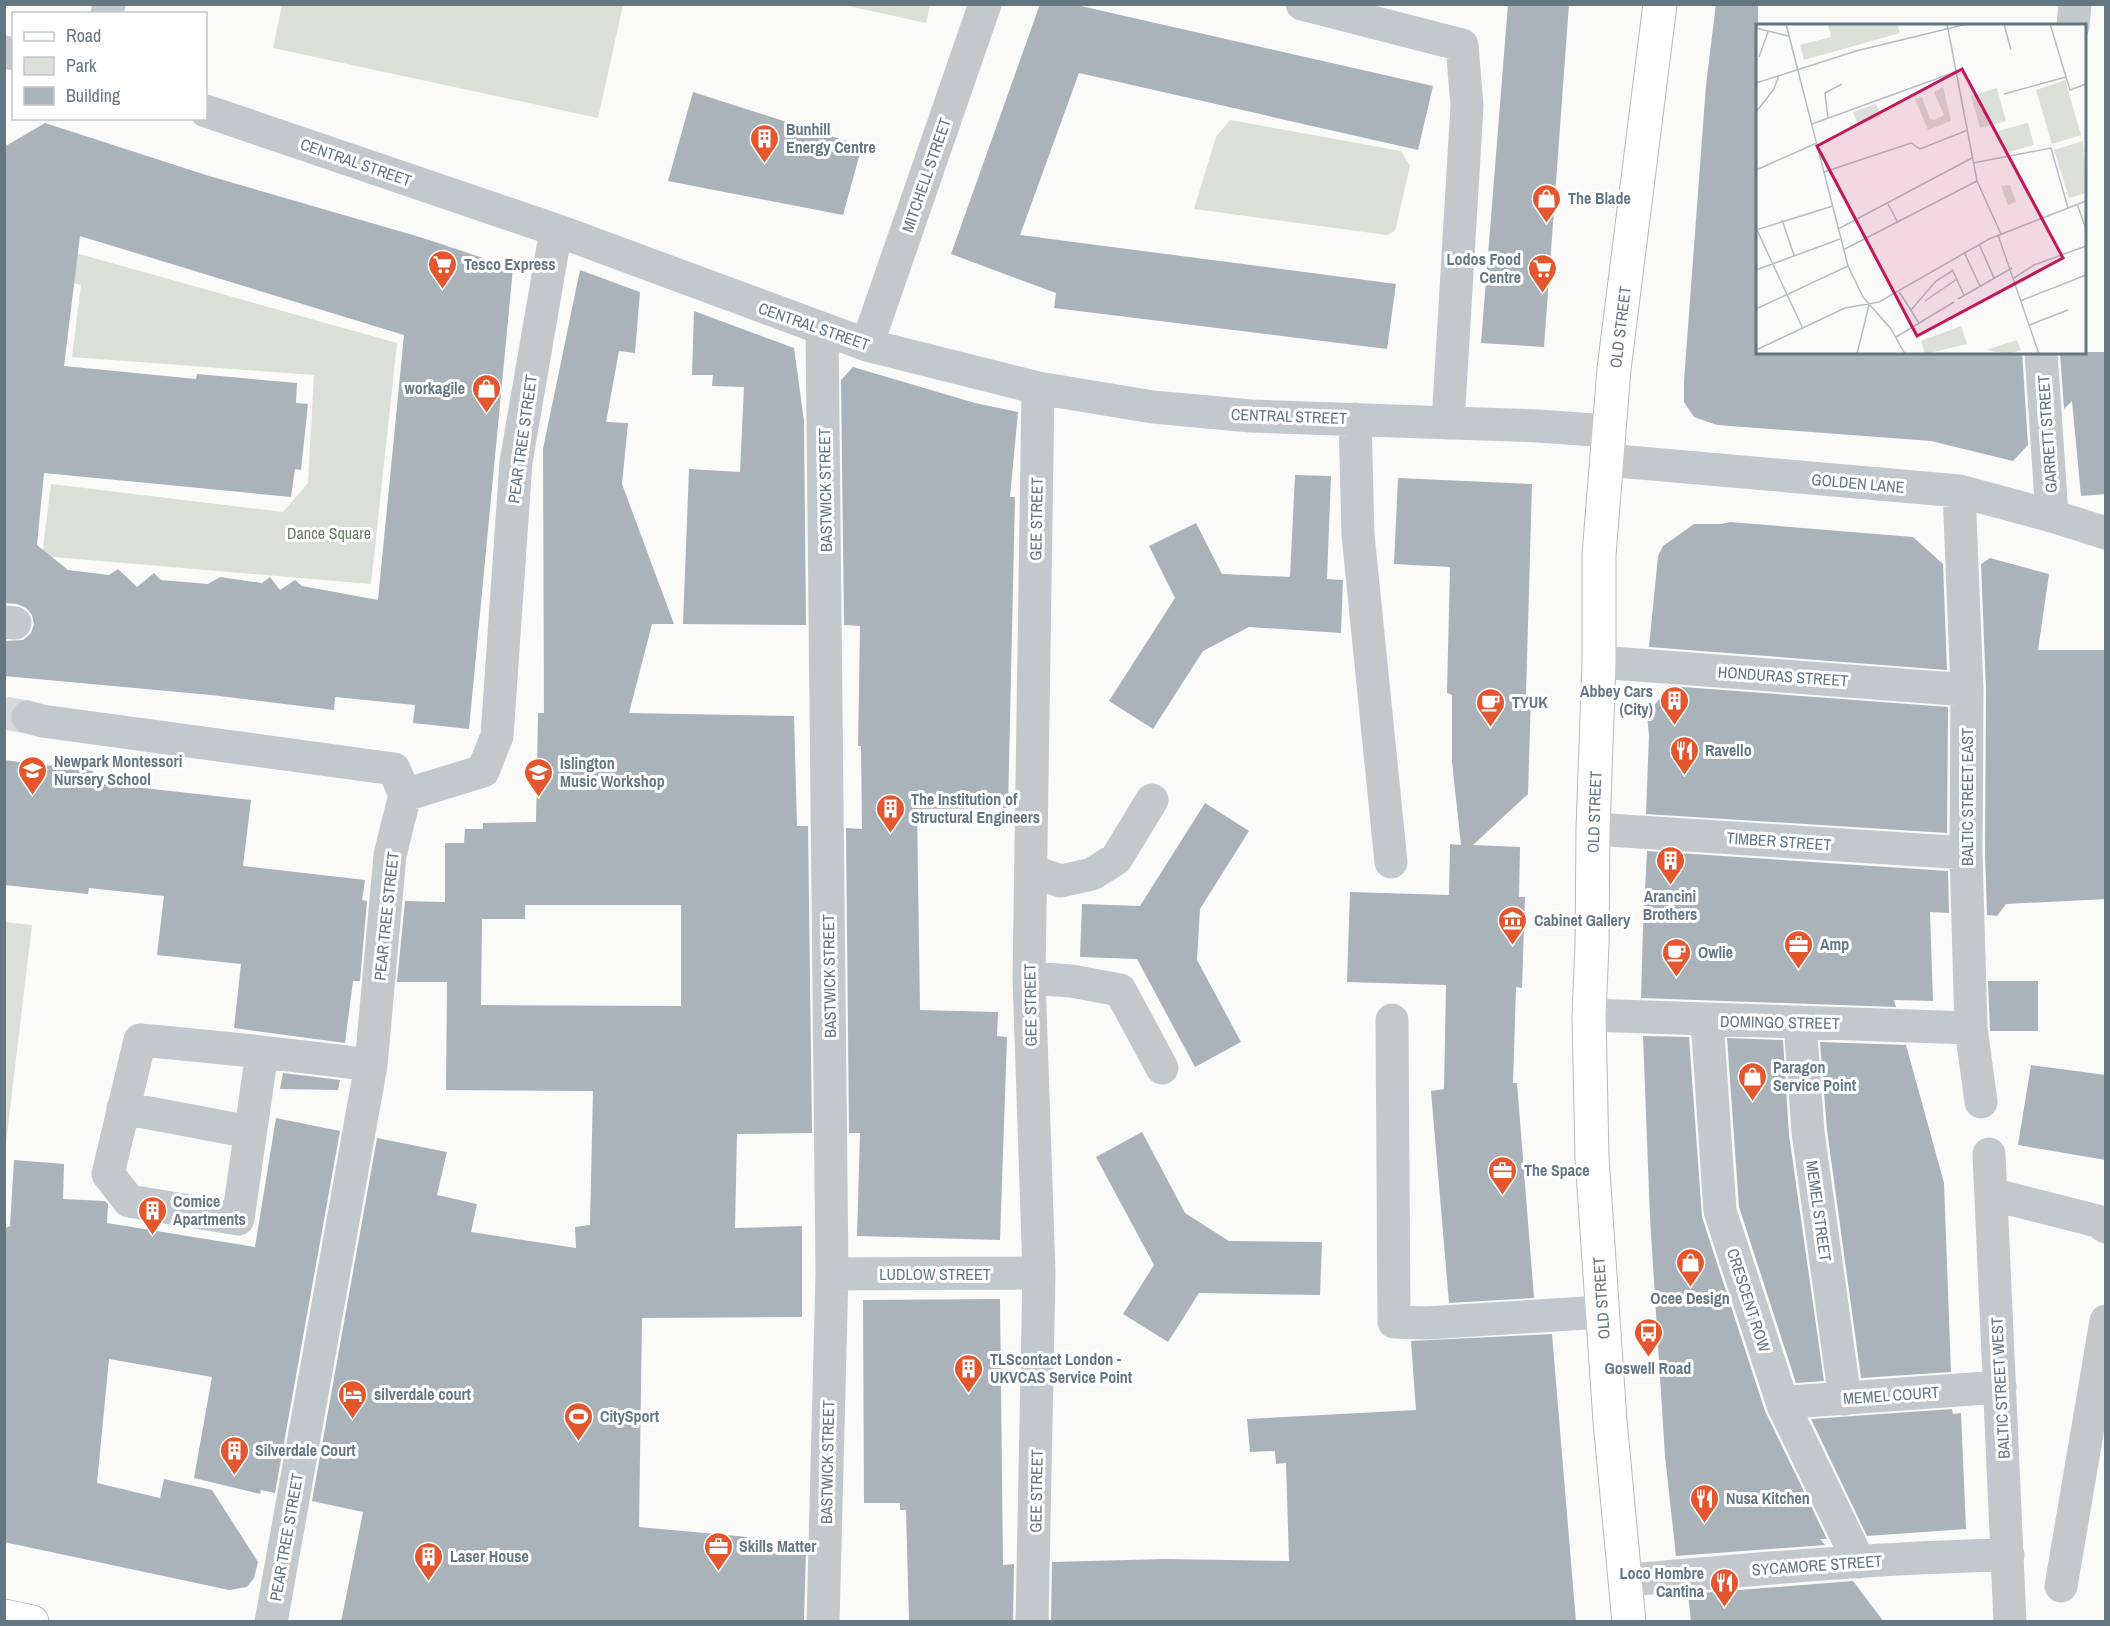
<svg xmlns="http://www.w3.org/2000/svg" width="2110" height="1626" font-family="'Archivo Narrow',sans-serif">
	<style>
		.green { fill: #dadfd7 }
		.building { fill: #aab3b9; fill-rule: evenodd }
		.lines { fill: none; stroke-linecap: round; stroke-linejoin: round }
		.minor-tunnel { stroke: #d5d9db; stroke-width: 33; stroke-dasharray: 33 16; stroke-linecap: butt }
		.major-casing { stroke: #b5babe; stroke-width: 35 }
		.minor { stroke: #c3c8cc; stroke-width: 33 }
		.major { stroke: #fff; stroke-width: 33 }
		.labels { text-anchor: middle; stroke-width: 6; stroke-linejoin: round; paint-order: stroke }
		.poi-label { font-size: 16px; font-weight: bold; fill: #657683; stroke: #fff; text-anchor: start }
		.street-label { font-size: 16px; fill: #657683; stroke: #fff }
		.park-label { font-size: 16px; fill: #687a64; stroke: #fff }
		.inset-road { fill: none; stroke: #b5bdc2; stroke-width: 1.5 }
		.view { fill: #c2185b; fill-opacity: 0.15; stroke: #c2185b; stroke-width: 3 }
		.inset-edge { fill: none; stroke: #657683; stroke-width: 3 }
	</style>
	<rect width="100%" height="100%" fill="#fafaf8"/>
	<path class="green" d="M282 5V4L623 5 598 118 273 48Z
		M844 5H930L926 23Z
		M1230 120 1401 151 1410 166 1395 231 1387 235 1194 209 1216 137Z
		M65 250 397 343 371 584 42 556 51 484 283 512 308 483 314 375 72 357 81 285 56 278Z
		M5 922 32 925 5 1151 4 922Z"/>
	<path class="building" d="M1040 4H1072L1433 86 1418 150 1079 73 1020 235 1396 284 1387 349 1054 308 1056 293 951 254Z
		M1508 4H1569L1544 347 1481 343Z
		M1716 4H1758V352H2022L2028 445 2013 461 1931 441 1717 425 1694 417 1684 402V381L1706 85Z
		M693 92 862 146 843 215 668 181Z
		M45 123 206 175 423 238 513 268 469 729 413 723 415 705 335 697 334 710 211 695 4 676V641L23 640 31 633 34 624 32 615 26 608 17 604 4 603V147ZM80 236 404 335 378 600 302 586 295 580 280 590 270 577 262 583 220 577 208 584 161 580 154 573 137 587 118 569 109 575 68 570 37 545 44 473 291 497 295 469 301 470 308 404 296 403 297 383 197 374 196 379 64 366Z
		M580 270 640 292 635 353 619 351 606 422 628 423 622 484 674 624H652L629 713 794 716 797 826H808L812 1133 737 1134 735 1228 802 1226V1317L642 1318 639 1527 759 1538 758 1547 806 1548 804 1622H341L363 1512 312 1501 377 1138 447 1152 437 1195 477 1204 471 1232 576 1248 575 1227 590 1225 593 1091 446 1090 447 982H397L405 901 445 902V843H464L465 829H483V823L536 822 538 713H544L543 449ZM525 905H681V1006L481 1005 482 919H525Z
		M694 311 794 348 804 421 806 625 683 624 689 469 740 472 744 387 712 386 713 375H692Z
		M2060 352H2106V494L2081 496 2072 401 2064 409Z
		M853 367 975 403 1018 412 1010 497H1015L1008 808 917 809 920 1010 998 1012 997 1036 1007 1037 1000 1240 857 1236 860 1133H849L846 828 862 829 861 746H858L860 626 844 625 841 380Z
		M1295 475 1331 476 1327 579 1343 580 1341 633 1249 627 1203 651 1153 729 1109 701 1175 598 1149 546 1196 523 1222 574 1290 577Z
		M1398 478 1532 484 1526 695H1531L1528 794 1473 845 1520 847 1519 897H1525L1522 988 1516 987 1513 1083H1517L1534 1298 1449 1303 1431 1091 1444 1089 1446 985 1347 982 1350 892 1449 895 1450 844 1461 845 1452 762V695L1447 693 1450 567 1394 564Z
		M1730 522 1913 537 1943 564 1947 670 1649 647 1658 556 1663 546 1694 524H1721Z
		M1990 558 2049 574 2038 650H2105L2106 899 2006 904 1997 916 1987 915 1985 853 1986 690 1981 564Z
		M1669 686 1948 707 1947 833 1646 814 1649 735 1647 715Z
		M4 760 93 771 92 778 99 779V783L251 800 243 866 365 880 362 900 367 901 360 981H353L345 1043 234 1028 241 964 157 955 164 896 89 888 88 894 4 885Z
		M1205 803 1249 831 1200 909 1197 960 1241 1042 1195 1067 1137 959 1080 957 1082 904 1140 906Z
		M1647 851 1948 871 1949 913 1930 912 1933 1001 1894 1000 1896 1007 1641 998 1643 927Z
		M1988 981H2038V1031H1990Z
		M1643 1036 1689 1037 1702 1217 1765 1411 1827 1539H1820L1825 1545 1676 1556 1665 1456 1650 1218Z
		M1727 1038 1783 1040 1789 1135 1824 1381 1796 1383 1739 1207Z
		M1820 1042 1906 1045 1944 1183 1951 1372 1861 1378 1827 1130Z
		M2031 1065 2106 1075V1160L2018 1145Z
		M283 1073 340 1080 338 1090 280 1089Z
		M276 1118 340 1131 275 1493 261 1490 260 1494 194 1478 212 1377 109 1359 97 1483 160 1498 164 1479 212 1490 258 1562 254 1578 247 1587 229 1590 4 1542V1229L10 1226 14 1160 64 1164 63 1199 105 1201 108 1204 107 1223 255 1247Z
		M1142 1132 1185 1213 1229 1241 1322 1242 1320 1295 1199 1293 1168 1342 1123 1314 1154 1265 1096 1157Z
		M1000 1299 1003 1565 1014 1564 1013 1622H909L906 1510H900V1503H864L863 1300Z
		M1552 1334 1576 1622H1051L1052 1562 1165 1559 1289 1561 1286 1463 1276 1464 1275 1451 1250 1452 1247 1419 1416 1410 1411 1341Z
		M1952 1409 1953 1414 1961 1413 1966 1529 1867 1536 1811 1419Z
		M1853 1581 1884 1622H1691L1688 1594Z"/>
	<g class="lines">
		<path class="minor-tunnel" d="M4 713 28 717"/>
		<defs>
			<path id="major" d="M4 1616 32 1622
				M1629 1622 1610 1421 1592 1158 1589 1015 1592 944 1593 829 1599 662V555L1614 369 1660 4"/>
		</defs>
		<use href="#major" class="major-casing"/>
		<path class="minor" d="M1302 4 1462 45 1467 106 1448 423
			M107 14 109 4
			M2073 26 2075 4
			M4 52 14 54
			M206 111 556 230 867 345 1038 388 1153 407 1251 416 1538 426 1609 431
			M822 330 832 1274 823 1622
			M867 345 985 4
			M2041 352 2052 516
			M1355 419 1358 535 1391 862
			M1606 460 1959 491 2052 516 2106 533
			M1959 491 1967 690 1966 853 1971 1028 1981 1102
			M4 622 15 623
			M1599 662 1967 690
			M28 717 42 721 394 769 405 795
			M1593 829 1966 853
			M1031 871 1061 881 1092 874 1116 859 1152 800
			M1029 978 1071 981 1120 990 1162 1068
			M1589 1015 1971 1028
			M1392 1020 1394 1322 1427 1323 1602 1312
			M1707 1020 1720 1211 1783 1405 1859 1562
			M1800 1022 1808 1132 1845 1399
			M262 1052 238 1219 129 1201 108 1174 140 1040C217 1047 294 1055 371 1065
			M123 1108 250 1132
			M1989 1154 2010 1622
			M1991 1194 2097 1221 2106 1227
			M832 1274 1039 1273
			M1783 1405 1791 1402 2000 1387
			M1626 1580C1753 1570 1880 1557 2008 1555
			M2061 1586 2106 1321
			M271 1622 371 1065 390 855 405 795 483 771 497 736 516 462 556 230
			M1032 1622 1039 1273 1029 978 1038 388"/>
		<use href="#major" class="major"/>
	</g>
	<defs>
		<symbol id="building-pin" viewBox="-11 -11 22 30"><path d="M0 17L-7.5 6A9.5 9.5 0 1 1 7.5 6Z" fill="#e4572e" stroke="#fff"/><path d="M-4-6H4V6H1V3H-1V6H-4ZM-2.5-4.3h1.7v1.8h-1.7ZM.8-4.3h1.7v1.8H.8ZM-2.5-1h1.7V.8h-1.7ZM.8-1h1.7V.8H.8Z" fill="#fff"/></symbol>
		<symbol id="shop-pin" viewBox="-11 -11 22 30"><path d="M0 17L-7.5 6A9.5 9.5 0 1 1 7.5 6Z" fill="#e4572e" stroke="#fff"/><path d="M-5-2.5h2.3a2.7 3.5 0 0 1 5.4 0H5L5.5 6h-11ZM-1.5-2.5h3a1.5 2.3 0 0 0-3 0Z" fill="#fff"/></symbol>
		<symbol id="supermarket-pin" viewBox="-11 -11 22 30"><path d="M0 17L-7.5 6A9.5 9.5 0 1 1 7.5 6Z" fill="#e4572e" stroke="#fff"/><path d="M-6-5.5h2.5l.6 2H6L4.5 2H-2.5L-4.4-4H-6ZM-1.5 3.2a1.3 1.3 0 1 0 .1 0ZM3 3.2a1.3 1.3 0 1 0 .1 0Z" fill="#fff"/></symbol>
		<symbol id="cafe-pin" viewBox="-11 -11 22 30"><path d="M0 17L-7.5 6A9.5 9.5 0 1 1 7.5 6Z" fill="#e4572e" stroke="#fff"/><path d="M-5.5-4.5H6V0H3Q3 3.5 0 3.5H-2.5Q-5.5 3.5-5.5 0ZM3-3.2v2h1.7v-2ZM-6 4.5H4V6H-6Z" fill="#fff"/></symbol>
		<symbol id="restaurant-pin" viewBox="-11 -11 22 30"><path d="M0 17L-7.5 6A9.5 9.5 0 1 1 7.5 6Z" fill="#e4572e" stroke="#fff"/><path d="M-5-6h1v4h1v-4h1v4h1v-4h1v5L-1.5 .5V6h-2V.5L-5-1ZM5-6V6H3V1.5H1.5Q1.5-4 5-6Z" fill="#fff"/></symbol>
		<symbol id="school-pin" viewBox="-11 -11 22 30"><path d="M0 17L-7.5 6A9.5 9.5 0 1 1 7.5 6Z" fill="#e4572e" stroke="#fff"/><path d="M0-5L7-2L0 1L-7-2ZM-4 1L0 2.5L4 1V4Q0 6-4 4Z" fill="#fff"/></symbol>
		<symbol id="university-pin" viewBox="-11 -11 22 30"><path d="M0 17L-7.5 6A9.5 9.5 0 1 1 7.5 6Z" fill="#e4572e" stroke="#fff"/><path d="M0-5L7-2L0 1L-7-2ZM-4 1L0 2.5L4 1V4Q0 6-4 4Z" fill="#fff"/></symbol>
		<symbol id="museum-pin" viewBox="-11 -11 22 30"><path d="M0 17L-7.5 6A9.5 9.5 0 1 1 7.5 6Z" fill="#e4572e" stroke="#fff"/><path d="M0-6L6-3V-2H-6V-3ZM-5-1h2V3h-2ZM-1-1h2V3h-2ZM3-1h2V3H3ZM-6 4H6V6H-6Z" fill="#fff"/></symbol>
		<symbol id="office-pin" viewBox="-11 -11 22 30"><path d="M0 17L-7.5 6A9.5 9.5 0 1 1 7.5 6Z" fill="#e4572e" stroke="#fff"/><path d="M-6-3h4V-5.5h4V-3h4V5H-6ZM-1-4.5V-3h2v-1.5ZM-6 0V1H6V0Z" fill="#fff"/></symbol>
		<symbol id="bus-pin" viewBox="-11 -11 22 30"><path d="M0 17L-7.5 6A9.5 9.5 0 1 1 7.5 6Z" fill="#e4572e" stroke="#fff"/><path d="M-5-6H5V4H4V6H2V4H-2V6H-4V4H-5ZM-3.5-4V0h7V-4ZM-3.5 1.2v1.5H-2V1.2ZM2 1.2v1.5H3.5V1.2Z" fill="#fff"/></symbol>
		<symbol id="hotel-pin" viewBox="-11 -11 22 30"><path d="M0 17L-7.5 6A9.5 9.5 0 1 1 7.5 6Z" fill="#e4572e" stroke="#fff"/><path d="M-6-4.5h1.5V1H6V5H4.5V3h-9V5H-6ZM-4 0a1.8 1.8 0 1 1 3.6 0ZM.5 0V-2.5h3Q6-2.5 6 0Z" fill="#fff"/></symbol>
		<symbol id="stadium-pin" viewBox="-11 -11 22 30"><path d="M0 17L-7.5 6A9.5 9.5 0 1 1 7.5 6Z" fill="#e4572e" stroke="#fff"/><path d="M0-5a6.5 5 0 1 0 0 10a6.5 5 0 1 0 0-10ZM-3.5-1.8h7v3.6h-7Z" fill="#fff"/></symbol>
	</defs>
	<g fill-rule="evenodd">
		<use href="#building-pin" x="748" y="122" width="33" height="45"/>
		<use href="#shop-pin" x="1530" y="182" width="33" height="45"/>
		<use href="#supermarket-pin" x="426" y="248" width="33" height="45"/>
		<use href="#supermarket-pin" x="1526" y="252" width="33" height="45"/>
		<use href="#shop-pin" x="470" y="372" width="33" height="45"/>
		<use href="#building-pin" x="1658" y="684" width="33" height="45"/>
		<use href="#cafe-pin" x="1474" y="686" width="33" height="45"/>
		<use href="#restaurant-pin" x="1668" y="734" width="33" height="45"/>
		<use href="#school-pin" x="16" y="754" width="33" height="45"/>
		<use href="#university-pin" x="522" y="756" width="33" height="45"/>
		<use href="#building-pin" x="874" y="792" width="33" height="45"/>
		<use href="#building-pin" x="1654" y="844" width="33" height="45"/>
		<use href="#museum-pin" x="1496" y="904" width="33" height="45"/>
		<use href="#office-pin" x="1782" y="928" width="33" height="45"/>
		<use href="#cafe-pin" x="1660" y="936" width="33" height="45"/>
		<use href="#shop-pin" x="1736" y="1060" width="33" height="45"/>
		<use href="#office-pin" x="1486" y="1154" width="33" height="45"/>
		<use href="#building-pin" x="136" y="1194" width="33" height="45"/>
		<use href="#shop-pin" x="1674" y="1246" width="33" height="45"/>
		<use href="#bus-pin" x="1632" y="1316" width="33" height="45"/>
		<use href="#building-pin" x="952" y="1352" width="33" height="45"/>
		<use href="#hotel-pin" x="336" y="1378" width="33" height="45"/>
		<use href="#stadium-pin" x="562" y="1400" width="33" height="45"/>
		<use href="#building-pin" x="218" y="1434" width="33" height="45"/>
		<use href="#restaurant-pin" x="1688" y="1482" width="33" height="45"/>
		<use href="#office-pin" x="702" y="1530" width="33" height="45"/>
		<use href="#building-pin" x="412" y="1540" width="33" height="45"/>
		<use href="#restaurant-pin" x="1708" y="1566" width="33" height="45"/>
	</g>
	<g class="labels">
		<g class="poi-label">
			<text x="786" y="135">Bunhill<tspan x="786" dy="18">Energy Centre</tspan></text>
			<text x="1568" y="204">The Blade</text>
			<text x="1521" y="265" text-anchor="end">Lodos Food<tspan x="1521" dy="18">Centre</tspan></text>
			<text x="464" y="270">Tesco Express</text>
			<text x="465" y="394" text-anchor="end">workagile</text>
			<text x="1653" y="697" text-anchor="end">Abbey Cars<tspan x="1653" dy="18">(City)</tspan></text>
			<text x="1512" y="708">TYUK</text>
			<text x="1705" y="756">Ravello</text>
			<text x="54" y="767">Newpark Montessori<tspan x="54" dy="18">Nursery School</tspan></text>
			<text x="560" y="769">Islington<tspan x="560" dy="18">Music Workshop</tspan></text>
			<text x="911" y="805">The Institution of<tspan x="911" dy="18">Structural Engineers</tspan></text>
			<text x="1670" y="902" text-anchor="middle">Arancini<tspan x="1670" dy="18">Brothers</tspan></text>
			<text x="1534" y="926">Cabinet Gallery</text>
			<text x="1820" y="950">Amp</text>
			<text x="1698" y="958">Owlie</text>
			<text x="1773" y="1073">Paragon<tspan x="1773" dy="18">Service Point</tspan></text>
			<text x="1524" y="1176">The Space</text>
			<text x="173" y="1207">Comice<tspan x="173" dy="18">Apartments</tspan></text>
			<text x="1690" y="1304" text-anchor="middle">Ocee Design</text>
			<text x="990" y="1365">TLScontact London -<tspan x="990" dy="18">UKVCAS Service Point</tspan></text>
			<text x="1648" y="1374" text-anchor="middle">Goswell Road</text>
			<text x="374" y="1400">silverdale court</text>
			<text x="600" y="1422">CitySport</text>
			<text x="255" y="1456">Silverdale Court</text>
			<text x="1726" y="1504">Nusa Kitchen</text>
			<text x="739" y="1552">Skills Matter</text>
			<text x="450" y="1562">Laser House</text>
			<text x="1704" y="1579" text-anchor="end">Loco Hombre<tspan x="1704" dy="18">Cantina</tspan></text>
		</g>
		<g class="street-label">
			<text transform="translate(356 162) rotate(19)" y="6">CENTRAL STREET</text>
			<text transform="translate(926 175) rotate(-71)" y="6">MITCHELL STREET</text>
			<text transform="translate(814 326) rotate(19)" y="6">CENTRAL STREET</text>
			<text transform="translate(1620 327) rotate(-83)" y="6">OLD STREET</text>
			<text transform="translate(1289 416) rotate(2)" y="6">CENTRAL STREET</text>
			<text transform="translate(2047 434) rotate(-94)" y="6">GARRETT STREET</text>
			<text transform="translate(522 439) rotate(-82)" y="6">PEAR TREE STREET</text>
			<text transform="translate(1858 483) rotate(5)" y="6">GOLDEN LANE</text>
			<text transform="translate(825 490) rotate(-91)" y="6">BASTWICK STREET</text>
			<text transform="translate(1036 519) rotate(-89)" y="6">GEE STREET</text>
			<text transform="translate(1783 676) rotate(4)" y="6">HONDURAS STREET</text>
			<text transform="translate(1967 797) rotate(-90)" y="6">BALTIC STREET EAST</text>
			<text transform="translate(1594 812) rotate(-88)" y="6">OLD STREET</text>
			<text transform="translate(1779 841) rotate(4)" y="6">TIMBER STREET</text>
			<text transform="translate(386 916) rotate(-84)" y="6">PEAR TREE STREET</text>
			<text transform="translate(829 976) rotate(-91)" y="6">BASTWICK STREET</text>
			<text transform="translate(1030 1005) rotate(-91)" y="6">GEE STREET</text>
			<text transform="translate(1780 1022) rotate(1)" y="6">DOMINGO STREET</text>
			<text transform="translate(1819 1211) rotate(82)" y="6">MEMEL STREET</text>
			<text x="935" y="1280">LUDLOW STREET</text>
			<text transform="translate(1601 1298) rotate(-94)" y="6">OLD STREET</text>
			<text transform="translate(1749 1300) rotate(72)" y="6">CRESCENT ROW</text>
			<text transform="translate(2000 1388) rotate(-93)" y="6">BALTIC STREET WEST</text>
			<text transform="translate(1891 1395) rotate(-4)" y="6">MEMEL COURT</text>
			<text transform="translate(827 1462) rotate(-89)" y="6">BASTWICK STREET</text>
			<text transform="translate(1036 1491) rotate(-89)" y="6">GEE STREET</text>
			<text transform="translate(286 1537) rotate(-80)" y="6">PEAR TREE STREET</text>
			<text transform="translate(1817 1565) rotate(-4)" y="6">SYCAMORE STREET</text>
		</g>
		<g class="park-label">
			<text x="329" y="539">Dance Square</text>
		</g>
	</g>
	<g transform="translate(1756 24)">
		<rect width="330" height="330" fill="#fafaf8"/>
		<path d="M72 0H141L144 9 48 36 44 21 75 13ZM309 56 325 111 296 120 280 66ZM187 63 195 97 172 106 159 75 166 73 174 95 178 96 188 91 178 68ZM241 64 250 97 224 104 215 72ZM120 80 125 92 102 101 97 88ZM272 99 278 121 249 129 242 107ZM327 117 330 169 313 174 298 126ZM254 161 260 178 252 181 245 162ZM205 302 211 320 169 330 165 317ZM261 316 265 326 253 330 230 326Z" fill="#dadfd7"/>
		<path class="inset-road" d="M30 0 92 242 107 273 135 305 149 330M191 0 221 157 245 210M248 0 255 26M294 0 314 66 330 60M0 4 32 12M3 33 12 8M0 59 100 27 211 0M248 70 310 53M0 88 18 65 23 51M72 95 69 69 86 60M56 100 202 47M217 139 295 124 312 184M0 146 61 119M68 148 155 119 164 125 212 106M132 180 142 199M321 180 330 205M26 196 38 231M82 205 216 134M0 206 77 182M1 206 47 305M242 211 283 330M223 220 238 254M87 226 221 157M208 228 224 262M196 245 208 271M0 246 84 215M258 254 278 241 330 222M142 266 163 299M202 275 256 244M169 277 201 255M264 277 330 251M0 285 92 242M155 286 180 257 196 247M273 301 312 286M140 313 198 278M0 326 89 284 123 278 233 215 330 177M101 330 113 281"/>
		<path class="view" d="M206 45 307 234 161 312 61 122Z"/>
		<rect width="330" height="330" class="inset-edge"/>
	</g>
	<rect width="2110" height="1626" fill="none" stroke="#657683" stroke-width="12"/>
	<rect x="12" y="12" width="195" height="108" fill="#ffffff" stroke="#c1c8cd" stroke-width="1.5"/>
	<rect x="24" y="32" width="30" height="9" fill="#ffffff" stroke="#c1c8cd" stroke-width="1.5"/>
	<text x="66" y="42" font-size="18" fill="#657683">Road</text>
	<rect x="24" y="57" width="30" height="18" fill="#dadfd7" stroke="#c1c8cd" stroke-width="1.5"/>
	<text x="66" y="72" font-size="18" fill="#657683">Park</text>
	<rect x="24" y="87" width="30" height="18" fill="#aab3b9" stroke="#c1c8cd" stroke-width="1.5"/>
	<text x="66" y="102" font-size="18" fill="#657683">Building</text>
</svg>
